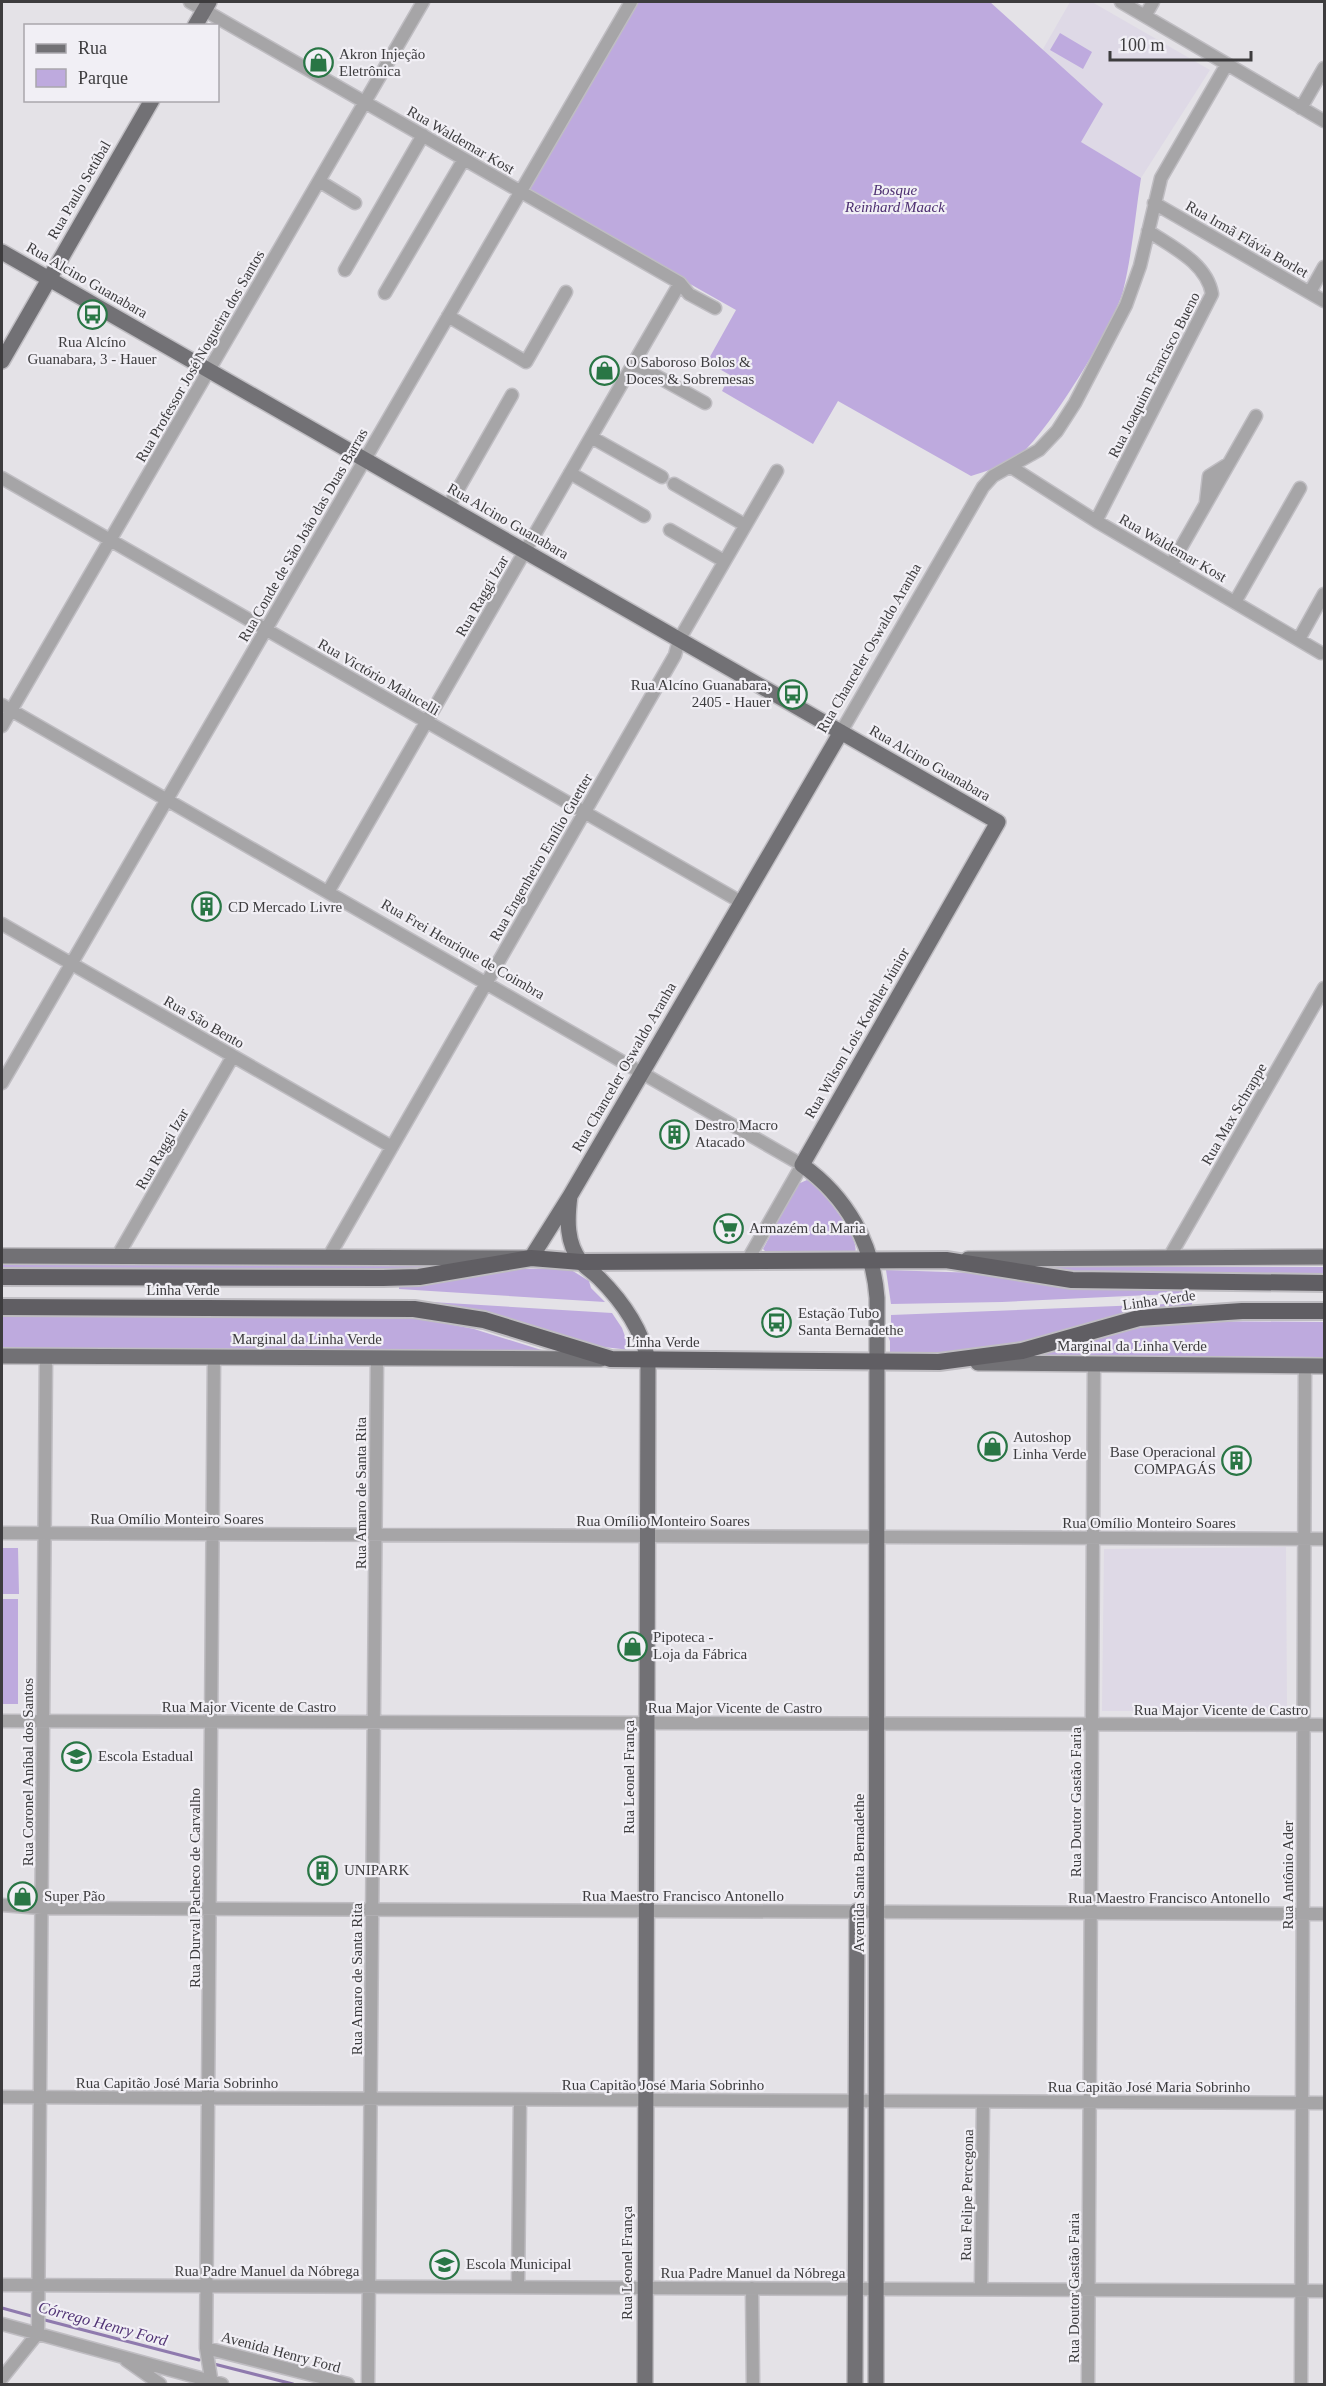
<svg xmlns="http://www.w3.org/2000/svg" width="1326" height="2386" font-family="'Times New Roman',serif">
	<style>
		.built { fill: #ded9e6 }
		.green { fill: #beaade }
		.lines { fill: none; stroke-linecap: round; stroke-linejoin: round }
		.stream { stroke: #8f7aae; stroke-width: 3 }
		.minor-casing { stroke: #bfbdc2; stroke-width: 15 }
		.major-casing { stroke: #bfbdc2; stroke-width: 18 }
		.highway-casing { stroke: #bfbdc2; stroke-width: 20 }
		.minor { stroke: #a6a5a7; stroke-width: 12 }
		.major { stroke: #727175; stroke-width: 15 }
		.highway { stroke: #605e63; stroke-width: 16 }
		.labels { text-anchor: middle; stroke-width: 4.5; stroke-linejoin: round; paint-order: stroke }
		.poi-label { font-size: 15px; fill: #3d3c3e; stroke: #f1eff5; text-anchor: start }
		.street-label { font-size: 15px; fill: #3d3c3e; stroke: #f1eff5 }
		.park-label { font-size: 15px; font-style: italic; fill: #4d2f71; stroke: #f1eff5 }
		.water-label { font-size: 16px; font-style: italic; fill: #513375; stroke: #f1eff5 }
	</style>
	<rect width="100%" height="100%" fill="#e4e2e7"/>
	<path class="built" d="M1070 2H1092L1210 70 1141 178 1080 142 1043 49Z
		M1286 1547 1287 1711H1102L1104 1549Z"/>
	<path class="green" d="M638 2H990L1103 104 1081 142 1141 178C1135 216 1132 255 1123 291 1113 327 1045 439 1014 460 1003 467 985 471 971 476L838 401 813 444 722 391 730 375 707 362 736 310 526 191Z
		M1060 33 1092 52 1083 69 1050 50Z
		M807 1180C820 1186 861 1238 855 1252H766L763 1249 798 1184Z
		M2 1260 462 1263 418 1270H2Z
		M1035 1267H1324V1276L1093 1275Z
		M568 1268 589 1281 591 1288 605 1302 399 1289V1286L522 1269Z
		M886 1270 979 1273 1056 1287 1086 1289 1192 1291V1293L1002 1302 891 1304Z
		M398 1300 612 1313 622 1328 630 1350 586 1345 398 1303Z
		M1192 1303V1306L1109 1317 1032 1340 993 1348 932 1353H890V1341L887 1334 891 1326V1315Z
		M2 1314 423 1319 474 1329 551 1353 2 1350Z
		M1184 1321 1324 1322V1357L1034 1355 1106 1333Z
		M2 1548H18L19 1594H2Z
		M2 1599H18V1704H2Z"/>
	<g class="lines">
		<path class="stream" d="M2 2308 35 2317
			M41 2319 199 2360
			M214 2364 293 2384"/>
		<defs>
			<path id="minor" d="M190 2 680 283 689 294 715 308
				M1121 2 1324 121
				M1145 16 1153 2
				M1301 108 1324 68
				M319 181 355 203
				M1154 203 1324 301
				M345 270 423 135
				M1310 292 1324 267
				M385 293 464 159
				M448 316 526 362 566 292
				M633 363 705 403
				M591 437 662 477
				M1011 467 1096 521 1321 653
				M570 473 644 516
				M2 478 741 902
				M674 484 745 525
				M1206 502 1209 476 1228 464
				M448 507 512 395
				M1096 521 1212 294C1207 263 1172 247 1148 231
				M670 530 724 561
				M1171 565 1256 416
				M1235 602 1300 488
				M1299 639 1324 594
				M2 705 802 1165 747 1261
				M2 726 423 2
				M841 732 983 487 993 476 1039 450 1057 431 1075 403 1126 305 1140 266 1161 178 1227 64
				M328 892 680 283
				M2 924 392 1147
				M2 1083 631 2
				M1170 1256 1324 988
				M117 1257 233 1056
				M328 1258 675 655 679 640 777 471
				M2 1533 1324 1539
				M2 1721 1324 1725
				M2 1905 42 1908 1324 1914
				M2 2097 1324 2103
				M2 2285 1324 2291
				M518 2287 520 2100
				M752 2288 753 2384
				M981 2289 983 2102
				M2 2324 222 2384
				M206 2348 348 2384
				M126 2360 160 2384
				M2 2378 38 2333 46 1356
				M212 2384 206 2348 214 1357
				M368 2384 377 1358
				M1088 2384 1094 1364
				M1301 2384 1305 1365"/>
			<path id="major" d="M195 26 209 2
				M2 252 998 822 802 1165C847 1197 873 1244 877 1298L876 2384
				M2 361 152 100
				M570 1196C567 1219 566 1243 581 1262 586 1268 593 1272 599 1278 622 1301 641 1327 648 1360L645 2384
				M2 1256 531 1258 570 1196 841 732
				M968 1259 1324 1257
				M2 1356 601 1359
				M978 1363 1324 1366
				M855 2384 857 1911"/>
			<path id="highway" d="M2 1277 383 1278 419 1277 531 1258 581 1262 946 1260 1072 1280 1324 1283
				M2 1307 414 1309 484 1320 611 1359 939 1362 1022 1351 1139 1318 1242 1311H1324"/>
		</defs>
		<use href="#minor" class="minor-casing"/>
		<use href="#major" class="major-casing"/>
		<use href="#highway" class="highway-casing"/>
		<use href="#minor" class="minor"/>
		<use href="#major" class="major"/>
		<use href="#highway" class="highway"/>
	</g>
	<defs>
		<symbol id="shop-ring" viewBox="-11 -11 22 22"><circle r="9.5" fill="#f1eff5" stroke="#297645" stroke-width="1.5"/><path d="M-5-2.5h2.3a2.7 3.5 0 0 1 5.4 0H5L5.5 6h-11ZM-1.5-2.5h3a1.5 2.3 0 0 0-3 0Z" fill="#297645"/></symbol>
		<symbol id="bus-ring" viewBox="-11 -11 22 22"><circle r="9.5" fill="#f1eff5" stroke="#297645" stroke-width="1.5"/><path d="M-5-6H5V4H4V6H2V4H-2V6H-4V4H-5ZM-3.5-4V0h7V-4ZM-3.5 1.2v1.5H-2V1.2ZM2 1.2v1.5H3.5V1.2Z" fill="#297645"/></symbol>
		<symbol id="building-ring" viewBox="-11 -11 22 22"><circle r="9.5" fill="#f1eff5" stroke="#297645" stroke-width="1.5"/><path d="M-4-6H4V6H1V3H-1V6H-4ZM-2.5-4.3h1.7v1.8h-1.7ZM.8-4.3h1.7v1.8H.8ZM-2.5-1h1.7V.8h-1.7ZM.8-1h1.7V.8H.8Z" fill="#297645"/></symbol>
		<symbol id="supermarket-ring" viewBox="-11 -11 22 22"><circle r="9.5" fill="#f1eff5" stroke="#297645" stroke-width="1.5"/><path d="M-6-5.5h2.5l.6 2H6L4.5 2H-2.5L-4.4-4H-6ZM-1.5 3.2a1.3 1.3 0 1 0 .1 0ZM3 3.2a1.3 1.3 0 1 0 .1 0Z" fill="#297645"/></symbol>
		<symbol id="school-ring" viewBox="-11 -11 22 22"><circle r="9.5" fill="#f1eff5" stroke="#297645" stroke-width="1.5"/><path d="M0-5L7-2L0 1L-7-2ZM-4 1L0 2.5L4 1V4Q0 6-4 4Z" fill="#297645"/></symbol>
	</defs>
	<g fill-rule="evenodd">
		<use href="#shop-ring" x="302" y="46" width="33" height="33"/>
		<use href="#bus-ring" x="76" y="298" width="33" height="33"/>
		<use href="#shop-ring" x="588" y="354" width="33" height="33"/>
		<use href="#bus-ring" x="776" y="678" width="33" height="33"/>
		<use href="#building-ring" x="190" y="890" width="33" height="33"/>
		<use href="#building-ring" x="658" y="1118" width="33" height="33"/>
		<use href="#supermarket-ring" x="712" y="1212" width="33" height="33"/>
		<use href="#bus-ring" x="760" y="1306" width="33" height="33"/>
		<use href="#shop-ring" x="976" y="1430" width="33" height="33"/>
		<use href="#building-ring" x="1220" y="1444" width="33" height="33"/>
		<use href="#shop-ring" x="616" y="1630" width="33" height="33"/>
		<use href="#school-ring" x="60" y="1740" width="33" height="33"/>
		<use href="#building-ring" x="306" y="1854" width="33" height="33"/>
		<use href="#shop-ring" x="6" y="1880" width="33" height="33"/>
		<use href="#school-ring" x="428" y="2248" width="33" height="33"/>
	</g>
	<g class="labels">
		<g class="poi-label">
			<text x="339" y="59">Akron Injeção<tspan x="339" dy="17">Eletrônica</tspan></text>
			<text x="92" y="347" text-anchor="middle">Rua Alcíno<tspan x="92" dy="17">Guanabara, 3 - Hauer</tspan></text>
			<text x="626" y="367">O Saboroso Bolos &amp;<tspan x="626" dy="17">Doces &amp; Sobremesas</tspan></text>
			<text x="771" y="690" text-anchor="end">Rua Alcíno Guanabara,<tspan x="771" dy="17">2405 - Hauer</tspan></text>
			<text x="228" y="912">CD Mercado Livre</text>
			<text x="695" y="1130">Destro Macro<tspan x="695" dy="17">Atacado</tspan></text>
			<text x="749" y="1233">Armazém da Maria</text>
			<text x="798" y="1318">Estação Tubo<tspan x="798" dy="17">Santa Bernadethe</tspan></text>
			<text x="1013" y="1442">Autoshop<tspan x="1013" dy="17">Linha Verde</tspan></text>
			<text x="1216" y="1457" text-anchor="end">Base Operacional<tspan x="1216" dy="17">COMPAGÁS</tspan></text>
			<text x="653" y="1642">Pipoteca -<tspan x="653" dy="17">Loja da Fábrica</tspan></text>
			<text x="98" y="1761">Escola Estadual</text>
			<text x="344" y="1875">UNIPARK</text>
			<text x="44" y="1901">Super Pão</text>
			<text x="466" y="2269">Escola Municipal</text>
		</g>
		<g class="street-label">
			<text transform="translate(461 140) rotate(30)" y="5">Rua Waldemar Kost</text>
			<text transform="translate(79 190) rotate(-60)" y="5">Rua Paulo Setúbal</text>
			<text transform="translate(1247 239) rotate(30)" y="5">Rua Irmã Flávia Borlet</text>
			<text transform="translate(87 280) rotate(30)" y="5">Rua Alcino Guanabara</text>
			<text transform="translate(200 356) rotate(-60)" y="5">Rua Professor José Nogueira dos Santos</text>
			<text transform="translate(1154 375) rotate(-63)" y="5">Rua Joaquim Francisco Bueno</text>
			<text transform="translate(508 521) rotate(30)" y="5">Rua Alcino Guanabara</text>
			<text transform="translate(303 535) rotate(-60)" y="5">Rua Conde de São João das Duas Barras</text>
			<text transform="translate(1173 548) rotate(30)" y="5">Rua Waldemar Kost</text>
			<text transform="translate(482 596) rotate(-60)" y="5">Rua Raggi Izar</text>
			<text transform="translate(869 648) rotate(-60)" y="5">Rua Chanceler Oswaldo Aranha</text>
			<text transform="translate(379 677) rotate(30)" y="5">Rua Victório Malucelli</text>
			<text transform="translate(930 763) rotate(30)" y="5">Rua Alcino Guanabara</text>
			<text transform="translate(541 857) rotate(-60)" y="5">Rua Engenheiro Emílio Guetter</text>
			<text transform="translate(463 949) rotate(30)" y="5">Rua Frei Henrique de Coimbra</text>
			<text transform="translate(204 1022) rotate(30)" y="5">Rua São Bento</text>
			<text transform="translate(857 1033) rotate(-60)" y="5">Rua Wilson Lois Koehler Júnior</text>
			<text transform="translate(624 1067) rotate(-60)" y="5">Rua Chanceler Oswaldo Aranha</text>
			<text transform="translate(1234 1114) rotate(-60)" y="5">Rua Max Schrappe</text>
			<text transform="translate(162 1149) rotate(-60)" y="5">Rua Raggi Izar</text>
			<text x="183" y="1295">Linha Verde</text>
			<text transform="translate(1159 1300) rotate(-8)" y="5">Linha Verde</text>
			<text x="307" y="1344">Marginal da Linha Verde</text>
			<text x="663" y="1347">Linha Verde</text>
			<text x="1132" y="1351">Marginal da Linha Verde</text>
			<text transform="translate(361 1493) rotate(-90)" y="5">Rua Amaro de Santa Rita</text>
			<text x="177" y="1524">Rua Omílio Monteiro Soares</text>
			<text x="663" y="1526">Rua Omílio Monteiro Soares</text>
			<text x="1149" y="1528">Rua Omílio Monteiro Soares</text>
			<text x="249" y="1712">Rua Major Vicente de Castro</text>
			<text x="735" y="1713">Rua Major Vicente de Castro</text>
			<text x="1221" y="1715">Rua Major Vicente de Castro</text>
			<text transform="translate(28 1772) rotate(-90)" y="5">Rua Coronel Aníbal dos Santos</text>
			<text transform="translate(629 1777) rotate(-90)" y="5">Rua Leonel França</text>
			<text transform="translate(1076 1802) rotate(-90)" y="5">Rua Doutor Gastão Faria</text>
			<text transform="translate(859 1873) rotate(-90)" y="5">Avenida Santa Bernadethe</text>
			<text transform="translate(1288 1875) rotate(-90)" y="5">Rua Antônio Ader</text>
			<text transform="translate(195 1888) rotate(-90)" y="5">Rua Durval Pacheco de Carvalho</text>
			<text x="683" y="1901">Rua Maestro Francisco Antonello</text>
			<text x="1169" y="1903">Rua Maestro Francisco Antonello</text>
			<text transform="translate(357 1979) rotate(-90)" y="5">Rua Amaro de Santa Rita</text>
			<text x="177" y="2088">Rua Capitão José Maria Sobrinho</text>
			<text x="663" y="2090">Rua Capitão José Maria Sobrinho</text>
			<text x="1149" y="2092">Rua Capitão José Maria Sobrinho</text>
			<text transform="translate(967 2195) rotate(-89)" y="5">Rua Felipe Percegona</text>
			<text transform="translate(627 2263) rotate(-90)" y="5">Rua Leonel França</text>
			<text x="267" y="2276">Rua Padre Manuel da Nóbrega</text>
			<text x="753" y="2278">Rua Padre Manuel da Nóbrega</text>
			<text transform="translate(1074 2288) rotate(-90)" y="5">Rua Doutor Gastão Faria</text>
			<text transform="translate(281 2352) rotate(15)" y="5">Avenida Henry Ford</text>
		</g>
		<g class="park-label">
			<text x="895" y="195">Bosque<tspan x="895" dy="17">Reinhard Maack</tspan></text>
		</g>
		<g class="water-label">
			<text transform="translate(103 2323) rotate(15)" y="6">Córrego Henry Ford</text>
		</g>
	</g>
	<rect width="1326" height="2386" fill="none" stroke="#3d3c3e" stroke-width="6"/>
	<rect x="24" y="24" width="195" height="78" fill="#f1eff5" stroke="#a9a7ac" stroke-width="1.5"/>
	<rect x="36" y="44" width="30" height="9" fill="#727175" stroke="#a9a7ac" stroke-width="1.5"/>
	<text x="78" y="54" font-size="18" fill="#3d3c3e">Rua</text>
	<rect x="36" y="69" width="30" height="18" fill="#beaade" stroke="#a9a7ac" stroke-width="1.5"/>
	<text x="78" y="84" font-size="18" fill="#3d3c3e">Parque</text>
	<path d="M1110 51v9h141v-9" fill="none" stroke="#3d3c3e" stroke-width="3"/>
	<text x="1119" y="51" font-size="18" fill="#3d3c3e" stroke="#f1eff5" stroke-width="4.5" paint-order="stroke">100 m</text>
</svg>
